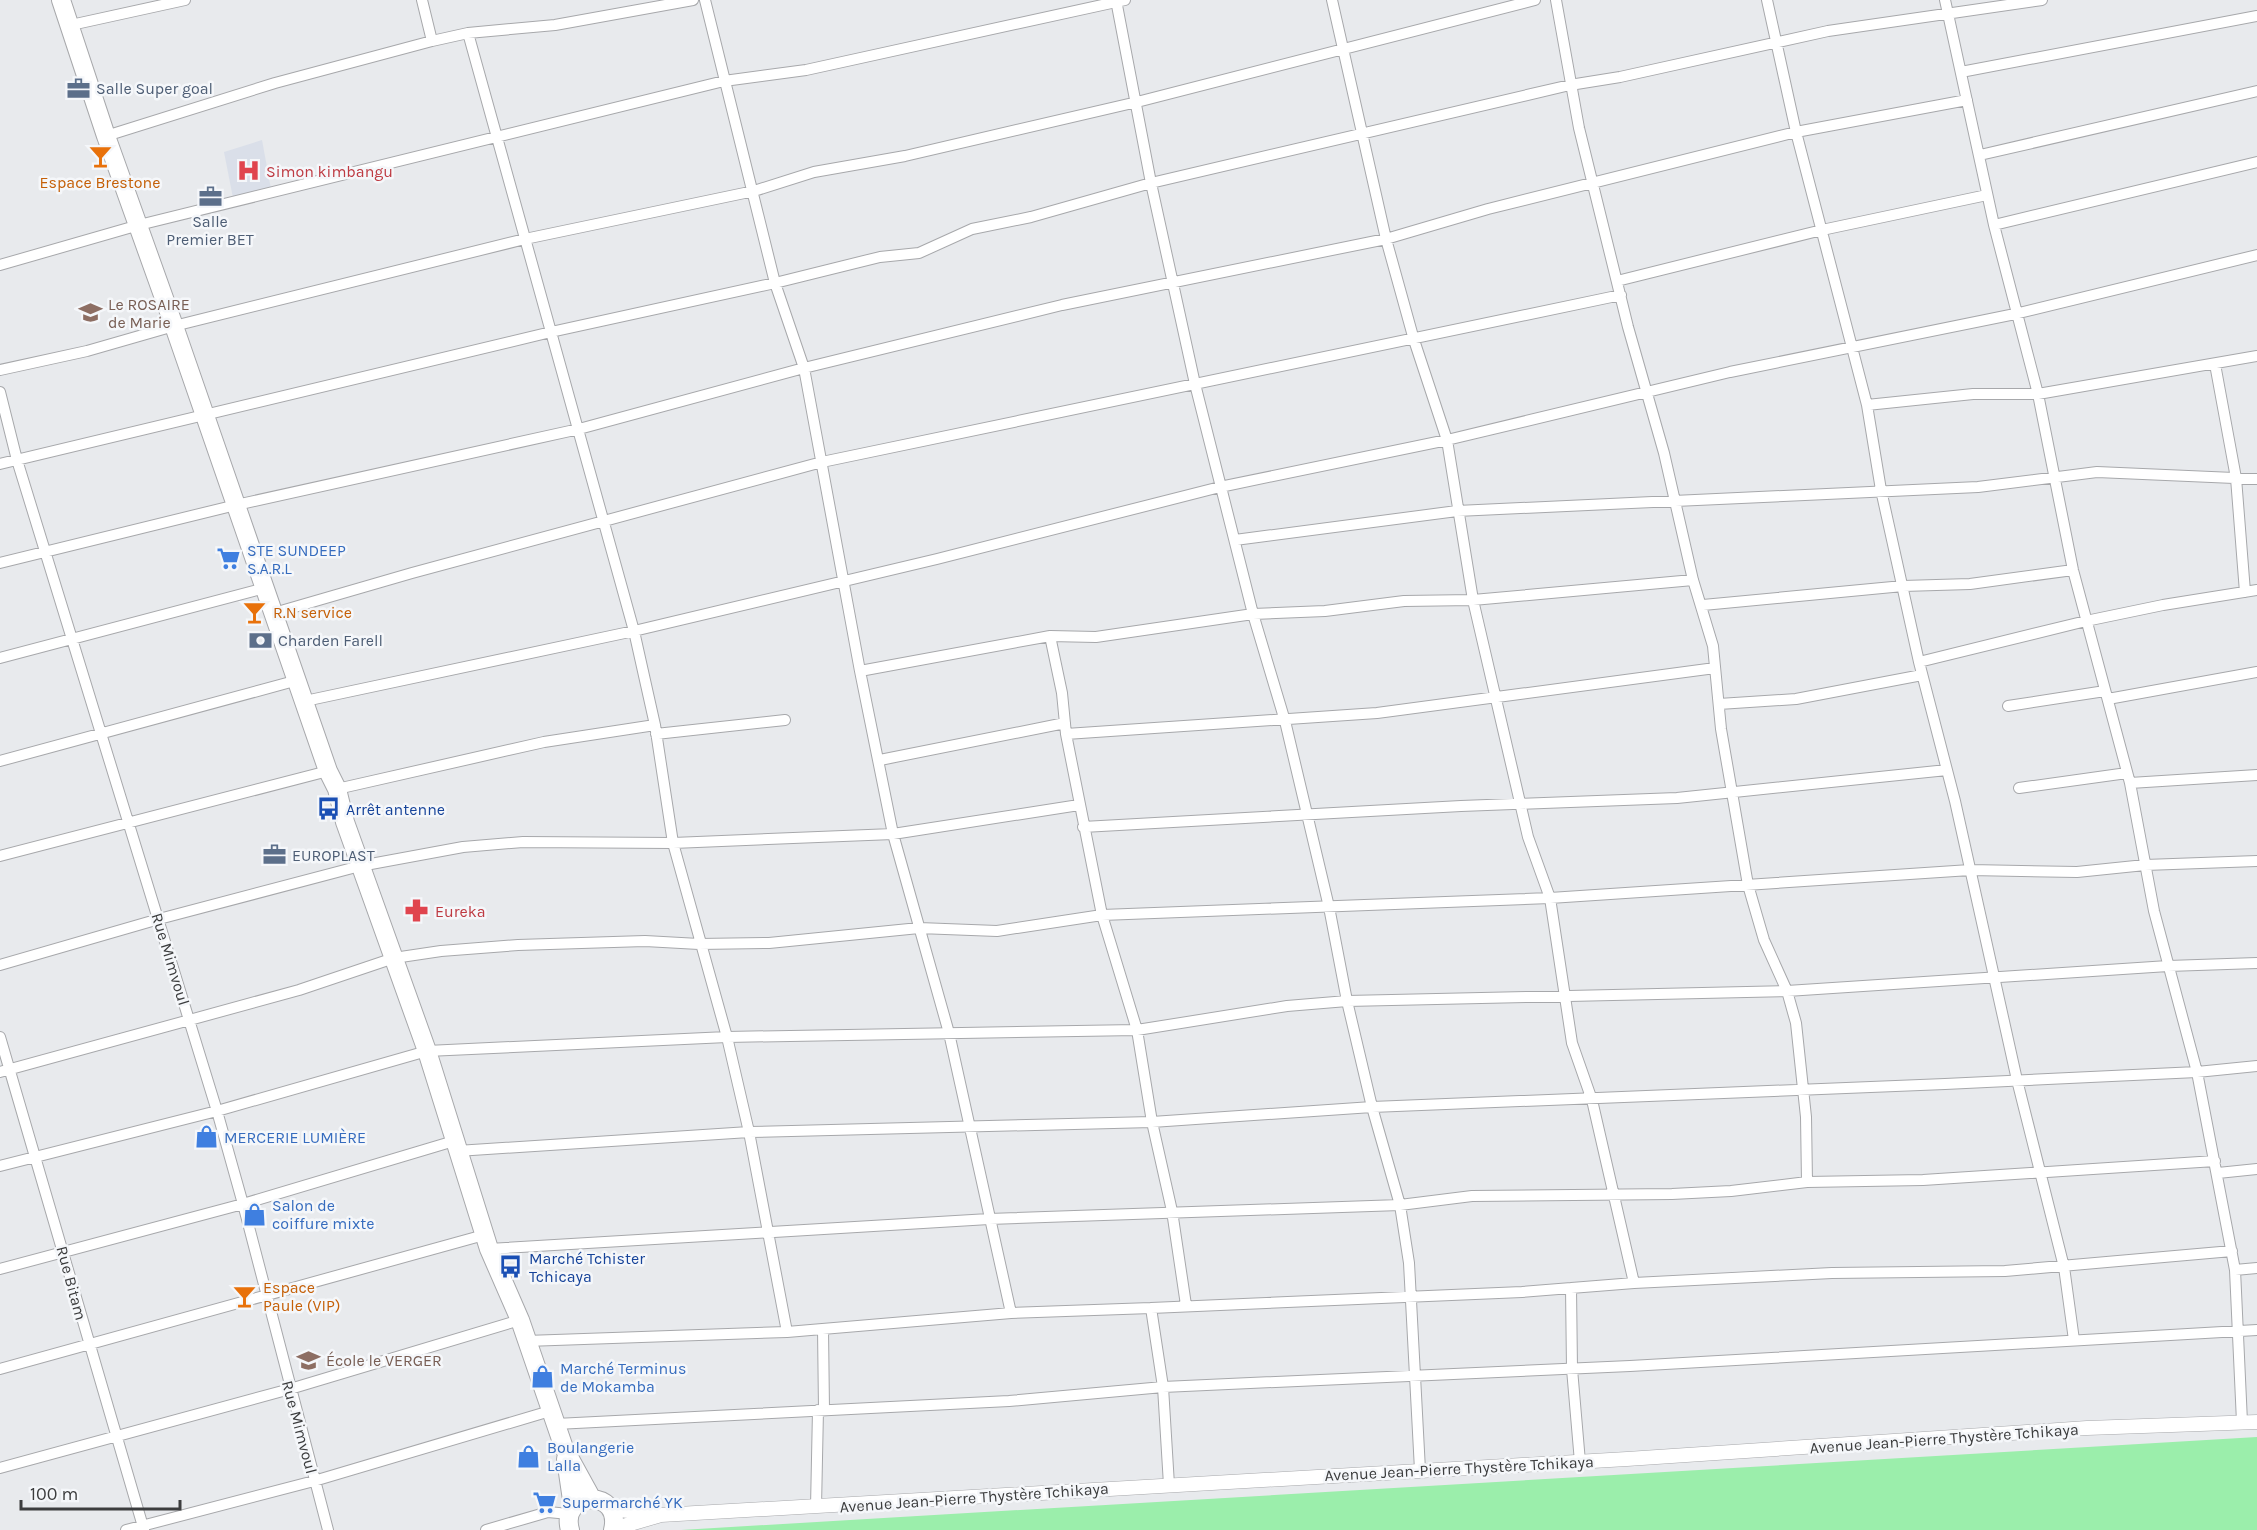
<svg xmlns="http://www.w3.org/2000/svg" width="2257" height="1530" font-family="Karla,sans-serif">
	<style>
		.built { fill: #dadfe9 }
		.green { fill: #9beeab }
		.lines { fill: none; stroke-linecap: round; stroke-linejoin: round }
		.minor-casing { stroke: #a7a8ab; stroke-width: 12 }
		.tertiary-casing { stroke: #a7a8ab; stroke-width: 15 }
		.trunk-casing { stroke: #a7a8ab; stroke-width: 20 }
		.minor { stroke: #fff; stroke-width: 10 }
		.tertiary { stroke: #fff; stroke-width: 14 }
		.trunk { stroke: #fff; stroke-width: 18 }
		.labels { text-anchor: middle; stroke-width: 5; stroke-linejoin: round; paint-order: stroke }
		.service-label { font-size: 16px; fill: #4e5e75; stroke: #f5f7fa; text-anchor: start }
		.health-label { font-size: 16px; fill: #be3a42; stroke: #f5f7fa; text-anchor: start }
		.food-label { font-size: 16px; fill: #c56008; stroke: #f5f7fa; text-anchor: start }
		.education-label { font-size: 16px; fill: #785e54; stroke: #f5f7fa; text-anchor: start }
		.shop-label { font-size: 16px; fill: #366cbe; stroke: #f5f7fa; text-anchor: start }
		.transit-label { font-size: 16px; fill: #164399; stroke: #f5f7fa; text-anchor: start }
		.street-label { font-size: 16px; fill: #3c3d3e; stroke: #f5f7fa }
	</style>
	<rect width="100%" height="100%" fill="#e8eaed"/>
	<path class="built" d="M262 140 271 189 233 198 224 152Z"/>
	<path class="green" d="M2257 1437V1530H681L2122 1445Z"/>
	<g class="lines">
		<defs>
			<path id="minor" d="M422 0 432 41
				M705 0 775 283 804 368 860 671 893 834 949 1033 1011 1313 1151 1308 1163 1387 1169 1485
				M1116 0 1151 183 1195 384 1253 614 1285 721 1329 907 1347 1001 1372 1107 1400 1205 1409 1263 1420 1470
				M1332 0 1386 239 1414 340 1447 440 1473 600 1528 837 1550 898 1572 1043 1592 1100 1634 1283
				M1556 0 1579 128 1628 327 1664 453 1693 580 1713 646 1721 729 1748 885 1764 940 1787 991 1796 1023 1806 1117 1807 1182
				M1767 0 1796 132 1867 405 1881 490 1919 662 1955 801 2017 1080 2064 1267 2074 1340
				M1945 0 1994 225 2038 394 2073 570 2130 783 2154 911 2197 1072 2235 1270 2242 1422
				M71 25 185 0
				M468 33 634 631 655 725 673 843 727 1037 749 1132 787 1332
				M1961 72 2257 16
				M106 136 275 83 432 41 468 33 555 25 693 0
				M1980 155 2257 91
				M1994 225 2257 162
				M0 265 139 225 724 81 806 70 1125 0
				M1617 281 1822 230 1987 195
				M2215 364 2236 478 2245 592
				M0 370 87 351 174 326 525 239 754 191 814 172 905 156 1137 102 1535 0
				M0 392 17 460 217 1111 243 1204 328 1530
				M1867 405 1973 394H2038L2257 356
				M0 464 551 332 775 283 880 257 919 253 972 229 1031 217 1151 183 1570 85 1620 77 1828 31 2042 0
				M1235 540 1457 511 1978 487 2097 472 2257 479
				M0 563 236 505 579 429 804 368 1062 305 1386 239 1488 209 1796 132 1967 100
				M1703 605 1903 586 1970 584 2073 570
				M274 613 412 573 822 462 1621 295
				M1050 636 1062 693 1066 734 1102 915 1137 1030 1152 1122 1172 1211 1186 1305
				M0 658 265 588
				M1919 662 2086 621 2163 605 2257 590
				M860 671 1050 636 1096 637 1253 614 1325 611 1404 601 1473 600 1693 580
				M2108 699 2257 672
				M305 701 634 631 937 559 1220 487 1447 440 1730 372 2015 314 2257 255
				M1719 704 1796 699 1922 675
				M2008 706 2105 691
				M656 734 785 720
				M1066 734 1377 713 1715 668
				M880 760 1065 723
				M0 761 298 680
				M2130 783 2257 775
				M2019 788 2127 773
				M337 789 544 742 655 725
				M1083 827 1461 806 1677 798 1947 770
				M0 856 328 771
				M0 965 159 919 360 866 463 847 523 842 673 843 893 834 1079 805
				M0 1037 144 1530
				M0 1072 299 990 394 958 441 951 518 945 645 941 699 944 769 943 919 928 997 931 1102 915 1550 898 1970 870 2077 872 2145 865 2257 861
				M457 1151 749 1132 1152 1122 1372 1107 1945 1084 2197 1072 2257 1066
				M0 1166 217 1111 427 1051 727 1037 1137 1030 1287 1006 1347 1001 1787 991 2168 966 2257 963
				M2218 1173 2257 1169
				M489 1249 989 1219 1400 1205 1472 1196 1672 1194 1731 1191 1807 1182 1923 1180 2215 1161
				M0 1269 243 1204 454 1141
				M2235 1270 2257 1268
				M1571 1288 1572 1369 1580 1462
				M1151 1308 1522 1292 1634 1283 1832 1273 2005 1271 2232 1251
				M823 1329 824 1410
				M526 1341 787 1332 1011 1313
				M0 1369 484 1235
				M556 1424 1009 1401 1163 1387 1630 1366 2257 1330
				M0 1468 290 1389 520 1320
				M816 1507 818 1410
				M126 1530 314 1481 550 1411
				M486 1530 548 1512 569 1514"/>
			<path id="tertiary" d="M610 1509 656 1514
				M613 1529 661 1515 1627 1459 2087 1428 2257 1422"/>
			<path id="trunk" d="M61 0 106 136 174 326 328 771 337 789 345 822 427 1051 489 1249 520 1320 564 1448 592 1499
				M566 1459 573 1507
				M570 1530C559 1490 623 1488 613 1530"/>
		</defs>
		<use href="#minor" class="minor-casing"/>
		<use href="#tertiary" class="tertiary-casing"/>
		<use href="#trunk" class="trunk-casing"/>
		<use href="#minor" class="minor"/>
		<use href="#tertiary" class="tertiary"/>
		<use href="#trunk" class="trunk"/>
	</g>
	<defs>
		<symbol id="office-bare" viewBox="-9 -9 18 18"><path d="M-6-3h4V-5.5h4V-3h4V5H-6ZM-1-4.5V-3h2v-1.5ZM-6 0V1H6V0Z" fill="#5c6f8a" stroke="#f5f7fa" stroke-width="2.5" paint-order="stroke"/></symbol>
		<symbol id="bar-bare" viewBox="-9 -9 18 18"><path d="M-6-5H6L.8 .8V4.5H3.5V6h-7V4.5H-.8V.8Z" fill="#e8710a" stroke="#f5f7fa" stroke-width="2.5" paint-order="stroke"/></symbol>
		<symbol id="hospital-bare" viewBox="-9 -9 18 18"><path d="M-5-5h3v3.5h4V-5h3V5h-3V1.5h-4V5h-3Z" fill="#e0444e" stroke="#f5f7fa" stroke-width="2.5" paint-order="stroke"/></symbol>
		<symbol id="school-bare" viewBox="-9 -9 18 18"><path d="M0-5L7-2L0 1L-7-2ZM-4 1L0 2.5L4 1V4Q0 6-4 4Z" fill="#8d6e63" stroke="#f5f7fa" stroke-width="2.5" paint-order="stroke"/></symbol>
		<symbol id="supermarket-bare" viewBox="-9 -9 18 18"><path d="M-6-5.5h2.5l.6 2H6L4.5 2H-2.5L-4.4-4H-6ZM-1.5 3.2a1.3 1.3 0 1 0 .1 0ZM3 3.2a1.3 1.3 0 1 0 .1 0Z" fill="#3f7fe0" stroke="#f5f7fa" stroke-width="2.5" paint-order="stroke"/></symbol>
		<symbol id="bank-bare" viewBox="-9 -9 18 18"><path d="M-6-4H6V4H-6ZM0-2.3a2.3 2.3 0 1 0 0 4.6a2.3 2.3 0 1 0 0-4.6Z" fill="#5c6f8a" stroke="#f5f7fa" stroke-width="2.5" paint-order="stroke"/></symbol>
		<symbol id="bus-bare" viewBox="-9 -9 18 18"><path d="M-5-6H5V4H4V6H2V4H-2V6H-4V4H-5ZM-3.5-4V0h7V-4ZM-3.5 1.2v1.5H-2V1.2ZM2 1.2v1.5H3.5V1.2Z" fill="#1a4fb4" stroke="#f5f7fa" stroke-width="2.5" paint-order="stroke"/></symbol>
		<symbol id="pharmacy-bare" viewBox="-9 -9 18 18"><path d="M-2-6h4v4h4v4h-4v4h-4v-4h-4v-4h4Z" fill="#e0444e" stroke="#f5f7fa" stroke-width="2.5" paint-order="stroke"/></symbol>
		<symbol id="shop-bare" viewBox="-9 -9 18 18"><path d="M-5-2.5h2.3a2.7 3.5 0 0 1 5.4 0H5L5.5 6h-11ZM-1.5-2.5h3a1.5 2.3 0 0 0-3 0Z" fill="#3f7fe0" stroke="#f5f7fa" stroke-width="2.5" paint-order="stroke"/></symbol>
	</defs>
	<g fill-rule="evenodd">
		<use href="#office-bare" x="62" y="72" width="33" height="33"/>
		<use href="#bar-bare" x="84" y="140" width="33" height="33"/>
		<use href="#hospital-bare" x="232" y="154" width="33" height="33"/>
		<use href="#office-bare" x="194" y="180" width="33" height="33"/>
		<use href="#school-bare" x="74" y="296" width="33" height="33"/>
		<use href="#supermarket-bare" x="212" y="542" width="33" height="33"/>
		<use href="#bar-bare" x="238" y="596" width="33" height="33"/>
		<use href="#bank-bare" x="244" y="624" width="33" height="33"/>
		<use href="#bus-bare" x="312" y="792" width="33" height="33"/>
		<use href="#office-bare" x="258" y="838" width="33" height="33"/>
		<use href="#pharmacy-bare" x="400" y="894" width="33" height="33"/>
		<use href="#shop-bare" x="190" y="1120" width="33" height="33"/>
		<use href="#shop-bare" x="238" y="1198" width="33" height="33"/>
		<use href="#bus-bare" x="494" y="1250" width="33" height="33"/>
		<use href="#bar-bare" x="228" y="1280" width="33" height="33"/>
		<use href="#school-bare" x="292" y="1344" width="33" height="33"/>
		<use href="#shop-bare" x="526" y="1360" width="33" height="33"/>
		<use href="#shop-bare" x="512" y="1440" width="33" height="33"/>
		<use href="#supermarket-bare" x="528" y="1486" width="33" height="33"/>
	</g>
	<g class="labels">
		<g class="service-label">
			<text x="96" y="94">Salle Super goal</text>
			<text x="210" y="227" text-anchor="middle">Salle<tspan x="210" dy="18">Premier BET</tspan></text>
			<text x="278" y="646">Charden Farell</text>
			<text x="292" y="861">EUROPLAST</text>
		</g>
		<g class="health-label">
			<text x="266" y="177">Simon kimbangu</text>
			<text x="435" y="917">Eureka</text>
		</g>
		<g class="food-label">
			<text x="100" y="188" text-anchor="middle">Espace Brestone</text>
			<text x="273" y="618">R.N service</text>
			<text x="263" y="1293">Espace<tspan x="263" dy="18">Paule (VIP)</tspan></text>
		</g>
		<g class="education-label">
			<text x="108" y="310">Le ROSAIRE<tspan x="108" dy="18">de Marie</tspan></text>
			<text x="326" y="1366">École le VERGER</text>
		</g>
		<g class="shop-label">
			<text x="247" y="556">STE SUNDEEP<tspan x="247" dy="18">S.A.R.L</tspan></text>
			<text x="224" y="1143">MERCERIE LUMIÈRE</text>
			<text x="272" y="1211">Salon de<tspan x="272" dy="18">coiffure mixte</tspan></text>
			<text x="560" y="1374">Marché Terminus<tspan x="560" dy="18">de Mokamba</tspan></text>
			<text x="547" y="1453">Boulangerie<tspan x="547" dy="18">Lalla</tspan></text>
			<text x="562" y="1508">Supermarché YK</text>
		</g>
		<g class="transit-label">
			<text x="346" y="815">Arrêt antenne</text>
			<text x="529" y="1264">Marché Tchister<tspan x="529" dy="18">Tchicaya</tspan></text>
		</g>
		<g class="street-label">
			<text transform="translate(171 959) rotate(73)" y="6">Rue Mimvoul</text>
			<text transform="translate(72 1283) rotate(75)" y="6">Rue Bitam</text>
			<text transform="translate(300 1427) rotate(75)" y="6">Rue Mimvoul</text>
			<text transform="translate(1944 1438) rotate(-4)" y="6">Avenue Jean-Pierre Thystère Tchikaya</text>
			<text transform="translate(1459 1468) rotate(-3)" y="6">Avenue Jean-Pierre Thystère Tchikaya</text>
			<text transform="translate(974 1497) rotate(-4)" y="6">Avenue Jean-Pierre Thystère Tchikaya</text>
		</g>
	</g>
	<path d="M21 1500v9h159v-9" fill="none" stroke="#3c3d3e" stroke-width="3"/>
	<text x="30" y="1500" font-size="18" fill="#3c3d3e" stroke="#f5f7fa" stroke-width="4.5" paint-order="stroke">100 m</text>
</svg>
